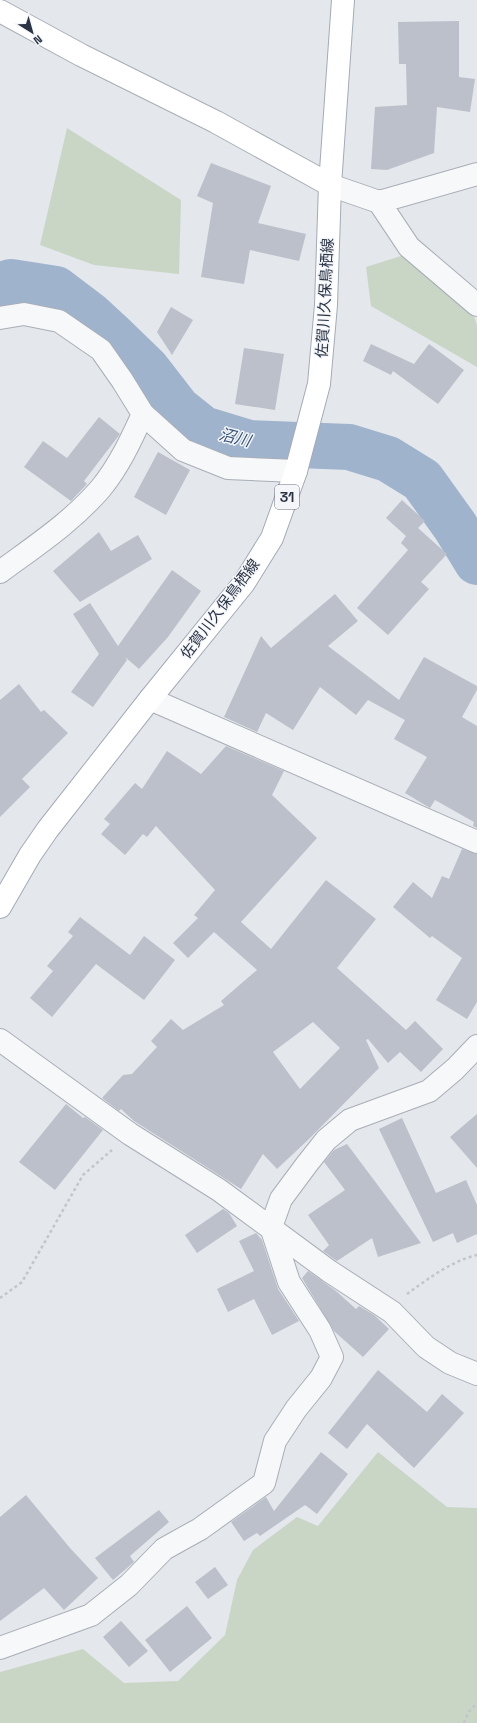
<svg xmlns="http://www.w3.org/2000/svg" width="477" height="1723" font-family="'Space Grotesk','Noto Sans JP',sans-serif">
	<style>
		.green { fill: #c9d6c5 }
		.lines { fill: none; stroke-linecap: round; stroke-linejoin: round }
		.river { stroke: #9fb4cc; stroke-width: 46 }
		.building { fill: #bbc0ca; fill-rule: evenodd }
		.street-casing { stroke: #a9aeb7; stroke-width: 24 }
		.secondary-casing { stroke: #a9aeb7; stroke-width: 24 }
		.primary-casing { stroke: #a3abb8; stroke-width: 24 }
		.path { stroke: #c2c5cb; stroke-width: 2.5; stroke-dasharray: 3 3; stroke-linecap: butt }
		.street { stroke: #f7f8fa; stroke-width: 22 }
		.secondary { stroke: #fff; stroke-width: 22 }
		.primary { stroke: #fff; stroke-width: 22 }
		.labels { text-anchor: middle; stroke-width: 3; stroke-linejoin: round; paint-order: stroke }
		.shield { fill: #f4f6f9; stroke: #676e7b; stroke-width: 1 }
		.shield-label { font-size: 14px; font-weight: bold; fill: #2b3445 }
		.street-label { font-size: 15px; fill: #2b3445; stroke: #f4f6f9 }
		.water-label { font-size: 16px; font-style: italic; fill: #34527a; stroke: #f4f6f9 }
	</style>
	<rect width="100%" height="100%" fill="#e4e7ec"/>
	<path class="green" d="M67 128 181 200 179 274 94 265 40 245Z
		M401 256 473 313 477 325V367L371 306 366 267Z
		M378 1452 447 1507 477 1508V1723H0V1672L83 1649 124 1683 178 1681 225 1635 237 1580 253 1550 297 1517 318 1526Z"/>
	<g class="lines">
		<path class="river" d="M0 285 11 282 56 289 89 314 115 338 147 369 178 409 203 429 249 443 349 447 388 459 422 480 455 526 477 562"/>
	</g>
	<path class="building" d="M459 21V77L475 79 470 112 437 107 434 153 387 170 371 169 375 107 407 105 406 64H399L398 22Z
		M211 163 271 186 258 223 306 234 299 261 250 250 244 284 201 277 213 203 197 196Z
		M171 307 193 320 172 355 157 332Z
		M371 344 414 364 429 344 464 370 438 404 393 371 391 375 363 361Z
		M244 348 284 354 275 410 235 404Z
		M99 417 120 434 84 481 87 484 71 501 24 467 43 441 67 458Z
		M158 452 190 470 166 515 134 497Z
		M402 500 425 521 418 528 447 554 421 582 429 589 388 635 357 608 408 550 401 543 406 536 386 518Z
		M99 532 111 551 138 535 152 559 80 602 53 571Z
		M172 570 201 591 168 637 139 669 125 657 127 660 93 707 71 692 99 654 73 614 90 603 118 646Z
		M335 594 358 621 328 646 399 700 424 657 477 686V690L462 717 477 726V828L473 826 474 822 435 800 430 808 405 793 427 757 394 739 405 720 368 700 356 715 320 687 293 730 266 713 257 732 224 717 261 636 271 648Z
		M19 684 41 712 44 710 68 733 22 779 30 787 0 817V700Z
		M226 746 284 771 272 795 317 838 241 922 271 949 326 880 376 919 337 968 406 1030 415 1021 443 1049 421 1072 400 1052 388 1063 368 1039 366 1040 379 1068 309 1139 277 1169 263 1154 241 1189 134 1121 121 1109 119 1111 102 1098 123 1075 132 1074 157 1047 151 1041 171 1019 183 1030 224 1005 221 1001 257 970 214 932 188 958 173 943 198 918 194 915 215 890 156 826 147 837 143 834 125 855 101 834 110 824 104 819 135 783 142 789 167 751 201 774ZM313 1022 340 1048 300 1089 273 1052Z
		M462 849 477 854V1002L467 1019 436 1000 462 958 432 936 430 938 393 907 413 882 432 898 442 876 449 879Z
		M80 917 130 955 144 936 175 960 144 1000 96 964 52 1017 30 998 53 971 47 966 73 936 68 932Z
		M66 1104 83 1118 85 1117 103 1130 55 1190 19 1162Z
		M477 1114V1168L450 1137Z
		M402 1118 436 1193 466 1180 477 1205V1234L457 1243 453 1233 433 1242 379 1129Z
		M347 1144 421 1243 378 1257 372 1238 337 1261 323 1251 329 1245 308 1215 345 1190 324 1162 334 1150Z
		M223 1209 229 1213 237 1226 197 1253 185 1235Z
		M256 1233 262 1240 278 1289 299 1321 272 1335 254 1299 228 1312 217 1289 254 1271 239 1241Z
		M308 1271 336 1291 356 1309 359 1306 374 1315 389 1329 363 1357 334 1331 302 1278Z
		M378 1370 427 1412 442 1394 464 1413 414 1468 367 1424 347 1449 328 1433Z
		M321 1452 348 1474 317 1514 305 1505 260 1536 257 1533 244 1541 231 1522 266 1497 274 1511Z
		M26 1495 70 1548 98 1578 64 1610 44 1588 0 1621V1517Z
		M159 1510 169 1522 130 1556 134 1562 113 1580 95 1558Z
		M215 1567 228 1585 208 1599 195 1582Z
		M187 1606 212 1638 170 1672 145 1640Z
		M121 1621 148 1651 129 1667 103 1637Z"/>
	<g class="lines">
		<defs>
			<path id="street" d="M330 185 379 202 409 247 477 305
				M379 202 477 174
				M0 318 24 314 59 321 101 350 122 380 143 414 183 450 228 468 296 471
				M0 572C35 546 72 522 101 488 119 466 131 440 143 414
				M150 699 477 842
				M0 1040 130 1134 219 1190 329 1271 392 1312 426 1347 450 1363 477 1374
				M0 1648 91 1615 129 1585 164 1549 200 1529 264 1483 275 1441 296 1409 321 1378 332 1357 320 1330 289 1282 271 1227 281 1199 307 1164 326 1140 350 1120 429 1091 455 1069 477 1046"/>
			<path id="secondary" d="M0 11 81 55 216 122 330 185"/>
			<path id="primary" d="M0 907 30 855 48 829 150 699 244 583 272 538 296 471 319 384 326 305 330 185 343 0"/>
		</defs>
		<use href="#street" class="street-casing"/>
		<use href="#secondary" class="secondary-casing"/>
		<use href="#primary" class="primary-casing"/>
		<path class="path" d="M407 1294C428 1279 451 1261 477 1255
			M0 1298 22 1282 83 1175 112 1150
			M464 1723 468 1713 477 1703"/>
		<use href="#street" class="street"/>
		<use href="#secondary" class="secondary"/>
		<use href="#primary" class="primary"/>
	</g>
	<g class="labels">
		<rect class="shield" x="275" y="485" width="24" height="24" rx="3"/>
		<g class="shield-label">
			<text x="287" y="502">31</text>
		</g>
		<g class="street-label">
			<text transform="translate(325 298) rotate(-87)" y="5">佐賀川久保鳥栖線</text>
			<text transform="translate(220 609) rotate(-53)" y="5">佐賀川久保鳥栖線</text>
		</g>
		<g class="water-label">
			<text transform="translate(235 437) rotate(14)" y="6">沼川</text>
		</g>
	</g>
	<g transform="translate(32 32) rotate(143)" stroke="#f4f6f9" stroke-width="3" paint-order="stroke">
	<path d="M0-3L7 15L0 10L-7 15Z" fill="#2b3445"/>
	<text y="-6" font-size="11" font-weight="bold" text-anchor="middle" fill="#2b3445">N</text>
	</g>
</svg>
